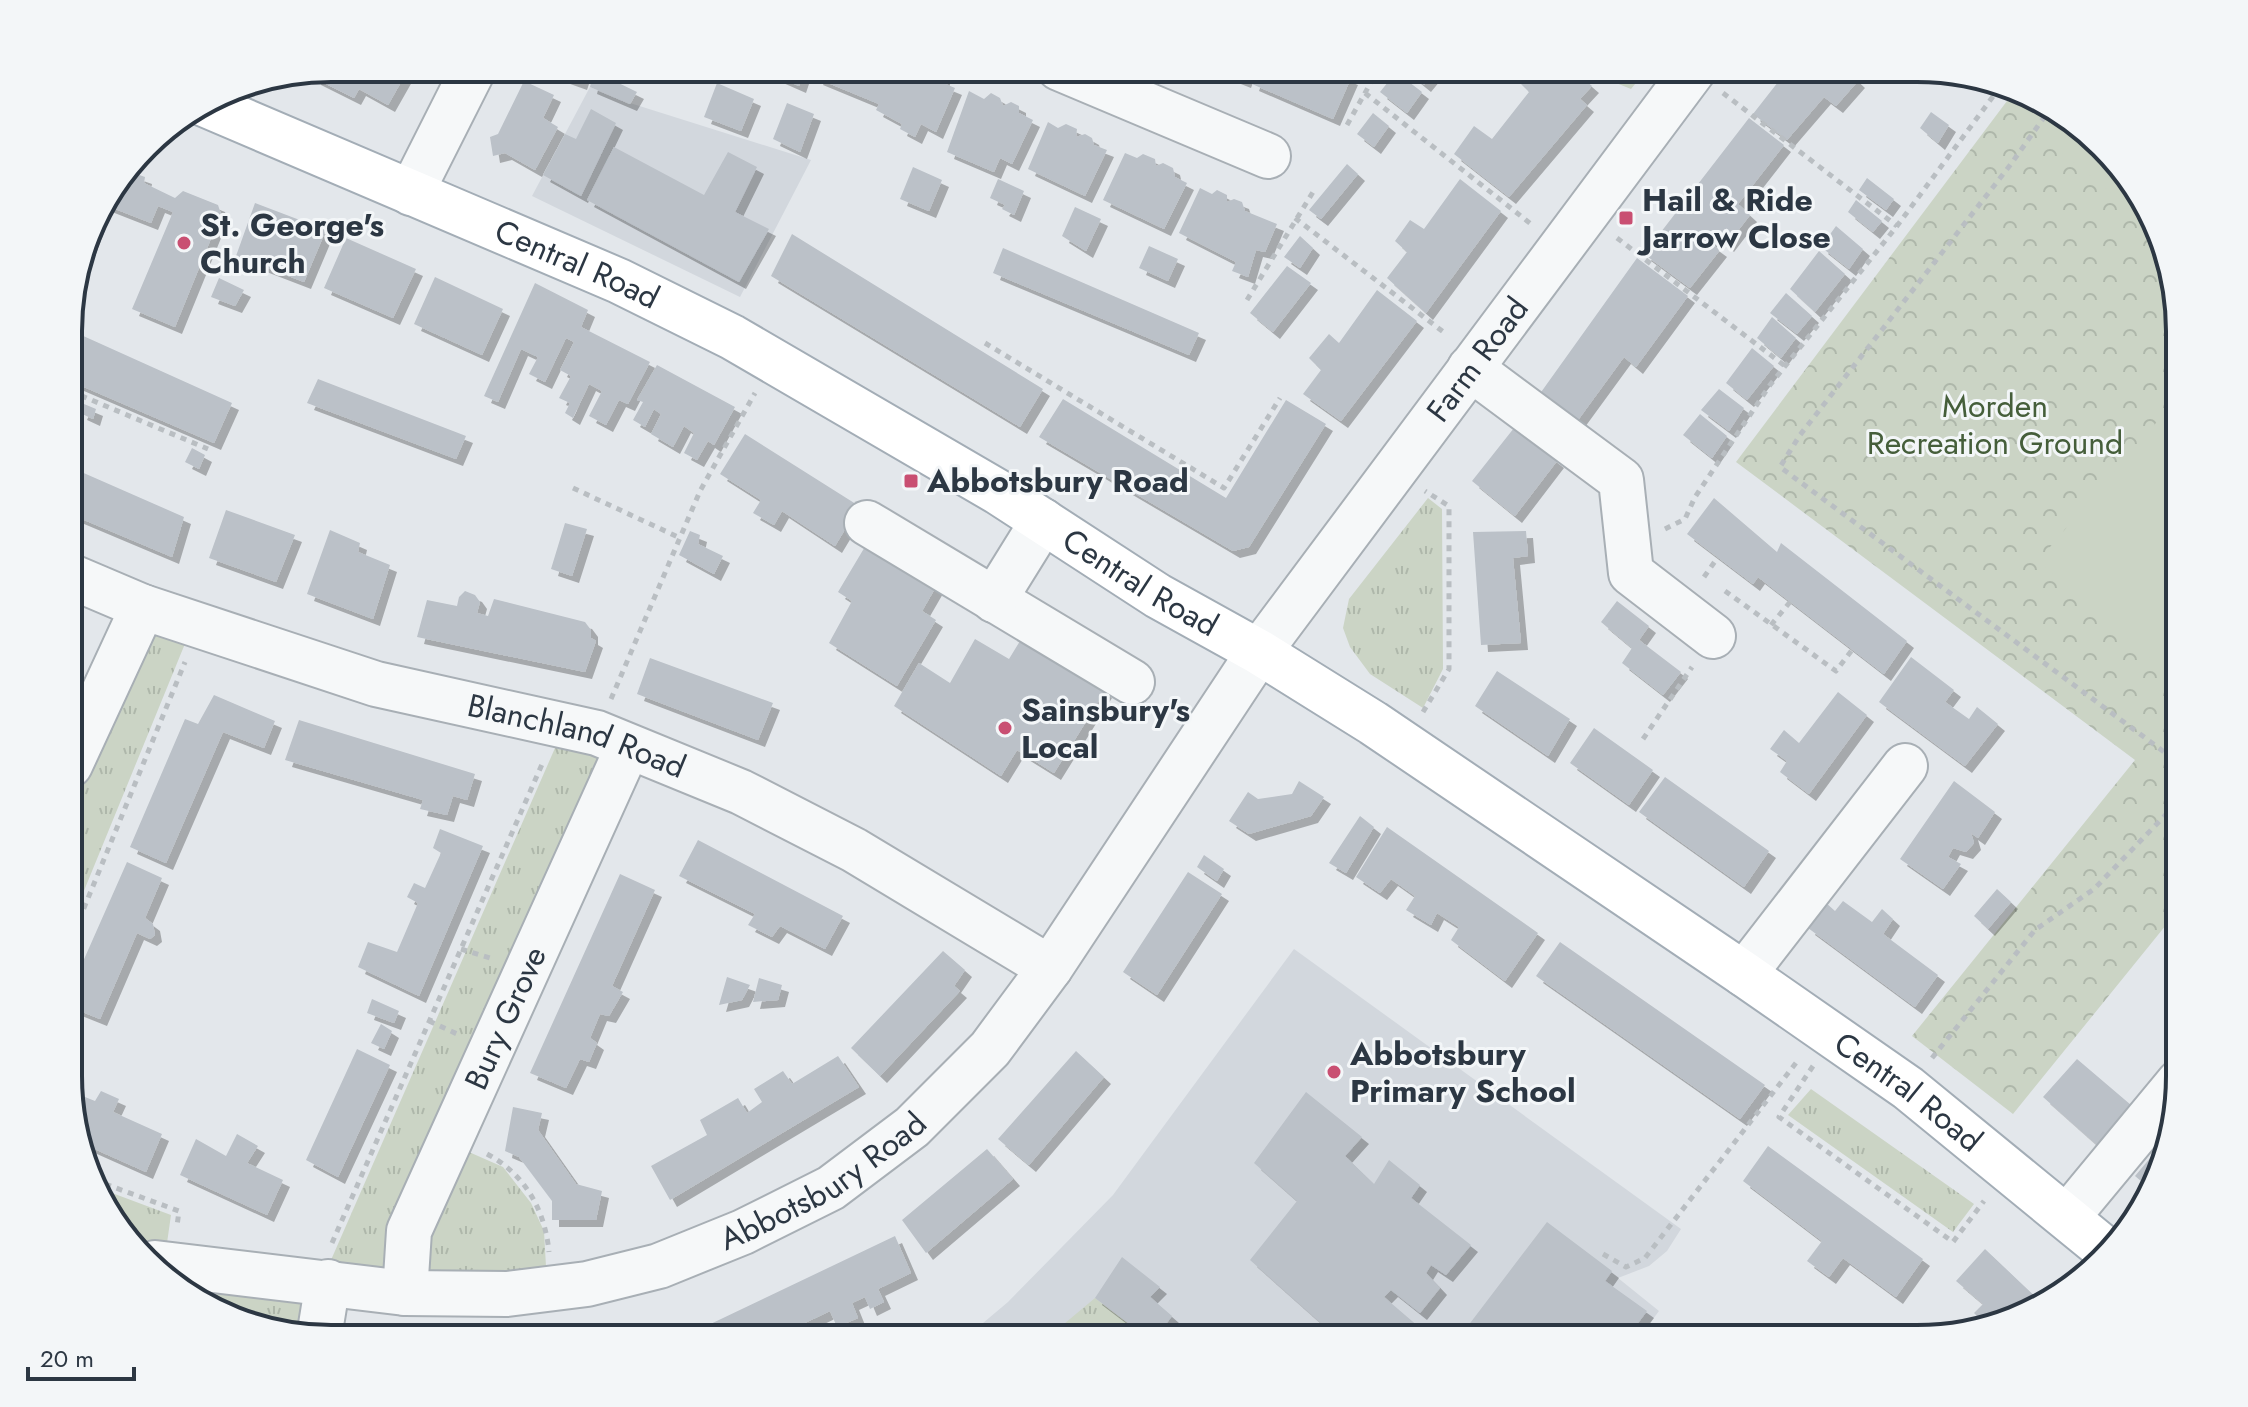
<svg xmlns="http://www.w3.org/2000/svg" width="2248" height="1407" font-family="Jost,sans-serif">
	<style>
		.built { fill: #d2d7dd }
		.grass { fill: url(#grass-tufts) }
		.forest { fill: url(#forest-crowns) }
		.pitch { fill: #cbd4c5 }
		.building { fill: #bbc1c8; filter: url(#shadow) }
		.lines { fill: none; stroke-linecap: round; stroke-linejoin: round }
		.minor-casing { stroke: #a8afb5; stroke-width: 48 }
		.major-casing { stroke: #a3adb6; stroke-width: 48 }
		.path { stroke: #b9bec2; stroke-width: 5; stroke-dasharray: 6 6; stroke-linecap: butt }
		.minor { stroke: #f6f8f9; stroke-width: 44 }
		.major { stroke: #fff; stroke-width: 44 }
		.poi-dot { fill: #c94f72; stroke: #f3f6f8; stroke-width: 3 }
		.labels { text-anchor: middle; stroke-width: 6; stroke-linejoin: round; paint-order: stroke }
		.poi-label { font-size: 32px; font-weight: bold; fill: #2c3743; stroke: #f3f6f8; text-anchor: start }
		.street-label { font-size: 32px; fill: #2c3743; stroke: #f3f6f8 }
		.park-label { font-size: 32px; fill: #455e3a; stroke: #f3f6f8 }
		.rim { fill: none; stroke: #2c3743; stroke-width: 4 }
	</style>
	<defs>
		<pattern id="grass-tufts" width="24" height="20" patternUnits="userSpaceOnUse" patternTransform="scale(2)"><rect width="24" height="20" fill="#cbd4c5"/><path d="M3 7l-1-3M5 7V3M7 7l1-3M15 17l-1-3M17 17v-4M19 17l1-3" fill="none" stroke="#aeb7aa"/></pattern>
		<pattern id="forest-crowns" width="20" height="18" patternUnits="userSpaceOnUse" patternTransform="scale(2)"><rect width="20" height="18" fill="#cbd4c5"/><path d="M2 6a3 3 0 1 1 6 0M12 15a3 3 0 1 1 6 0" fill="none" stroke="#aeb7aa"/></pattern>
		<filter id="shadow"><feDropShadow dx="7" dy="7" stdDeviation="0" flood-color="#0004"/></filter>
	</defs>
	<rect width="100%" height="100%" fill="#e3e7eb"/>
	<path class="built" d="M590 87 630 103 811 160 740 297 532 196Z
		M1294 949 1681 1229 1667 1251 1649 1266 1618 1278 1659 1311 1638 1339H964L1008 1302 1113 1195Z"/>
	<path class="grass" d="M1428 498 1442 509 1443 669 1423 708 1370 674 1350 647 1343 628 1349 599Z
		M147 614 191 629 70 925V782Z
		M562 732 620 750 444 1141 503 1167 531 1203 544 1231 547 1284 324 1276Z
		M1811 1089 1974 1204 1953 1232 1788 1115Z
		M96 1187 171 1215 165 1257 147 1255 103 1208Z
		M176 1285 319 1290 307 1335C264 1328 207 1319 176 1285Z
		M1095 1298 1149 1339H1046Z"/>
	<path class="forest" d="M1579 68H1648L1631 89Z
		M2016 89 2063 112 2145 199 2179 313V909L2013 1114 1912 1036 2135 760 1736 462Z"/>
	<path class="pitch" d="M2060 111 2145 199 2153 227 2041 136Z
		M2179 396V683L2038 561Z"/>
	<path class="building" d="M331 68H409L388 105 359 89 354 98 314 78 317 71Z
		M538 68H585L580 83Z
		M758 68H805L799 86Z
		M821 68H925V75L934 72 943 75V83L955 88 936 132 921 124 915 137 900 129 902 124 876 110 879 104 816 78Z
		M1211 68H1249L1244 81Z
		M1258 68H1326L1351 78 1333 119 1252 84Z
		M1403 68H1438L1424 85Z
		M1533 68H1571L1592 86 1580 99 1587 105 1509 197 1454 154 1474 126 1492 139 1529 92 1521 84Z
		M1789 68H1844L1858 81 1836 106 1824 97 1787 140 1753 114Z
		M594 71 637 92 630 104 590 87Z
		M1396 72 1422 92 1407 113 1380 92Z
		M524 81 554 95 543 118 558 127 535 170 505 153 493 156 490 137 498 134Z
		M717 83 754 99 741 131 704 117Z
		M969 91 984 99 991 93 1000 98 1003 106 1011 102 1019 106V113L1033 120 1012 164 1000 158 994 172 947 152Z
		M787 103 814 114 800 152 773 139Z
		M591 109 616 123 581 196 543 175 565 134 576 139Z
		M1931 112 1949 125 1938 143 1920 128Z
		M1373 113 1389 126 1374 147 1357 134Z
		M1749 118 1784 145 1738 204 1750 215 1727 245 1716 234 1709 242 1720 250 1690 288 1644 254Z
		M1048 122 1058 128 1066 124 1077 129 1076 137 1085 134 1092 138 1094 145 1107 150 1085 196 1028 169Z
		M614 147 704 195 728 152 757 167 735 212 769 229 739 282 587 200Z
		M1125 153 1137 158 1143 154 1155 159 1156 166 1163 163 1173 168 1175 177 1187 183 1164 229 1103 200Z
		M1347 164 1358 174 1321 219 1309 210Z
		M913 167 942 180 929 211 900 199Z
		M128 171 145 177 144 183 175 198 183 191 218 205 221 214 175 327 132 309 173 212 158 206 151 223 105 205 85 257 82 256 95 214Z
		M1867 178 1894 199 1886 210 1859 190Z
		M998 179 1024 191 1014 215 1002 209 1005 205 990 198Z
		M1460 179 1501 211 1426 313 1387 278 1407 252 1395 241 1410 220 1424 229Z
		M1200 188 1212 194 1217 190 1227 195V202L1234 199 1242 202 1245 211 1277 224 1265 252 1256 250 1248 277 1232 271 1236 262 1179 233Z
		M1856 200 1882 221 1873 232 1848 212Z
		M255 203 326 230 304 282 236 256Z
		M1075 207 1101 219 1086 251 1062 236Z
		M1836 226 1863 249 1849 269 1821 247Z
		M792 234 1043 389 1020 427 771 276Z
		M1300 236 1313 248 1300 268 1284 257Z
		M346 238 416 269 393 318 324 288Z
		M1149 246 1178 259 1168 281 1139 268Z
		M1003 248 1199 333 1189 355 993 273Z
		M1819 251 1845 274 1815 312 1790 289Z
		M1637 258 1688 296 1636 367 1624 357 1570 431 1534 402Z
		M1287 266 1311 283 1273 332 1250 313Z
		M435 277 503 309 482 355 414 324Z
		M219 278 244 290 235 306 211 297Z
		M535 283 588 310 581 327 650 362 628 404 619 400 606 425 589 416 602 391 589 384 573 418 565 413 570 403 559 398 571 376 560 370 574 342 566 338 545 382 529 374 538 357 521 349 498 402 484 396Z
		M1377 290 1417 321 1341 421 1303 394 1321 370 1309 358 1329 334 1339 343Z
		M1786 293 1812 316 1797 334 1770 313Z
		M1772 317 1796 338 1781 358 1757 338Z
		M70 330 232 403 214 443 70 381Z
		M1752 348 1774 366 1747 400 1726 383Z
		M657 365 735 407 714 445 708 441 697 460 684 453 694 433 684 426 673 447 651 434 661 414 654 409 645 427 633 420 643 402 637 400Z
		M318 379 466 436 456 459 307 403Z
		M1719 389 1744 408 1729 431 1701 410Z
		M1063 399 1226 498 1286 400 1326 424 1249 547 1233 551 1039 437Z
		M84 404 96 409 93 419 80 413Z
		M1700 414 1727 436 1712 458 1683 435Z
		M1514 428 1557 461 1515 516 1472 481Z
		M745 434 859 506 835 546 782 511 774 525 753 513 761 500 720 474Z
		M192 448 205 455 199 469 185 462Z
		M70 467 184 517 172 557 70 514Z
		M1714 498 1777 552 1781 543 1907 641 1884 674 1758 577 1753 584 1687 534Z
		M226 510 295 535 276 582 209 558Z
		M565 523 587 529 572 576 551 569Z
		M330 530 360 543 358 552 390 565 373 619 307 594Z
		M690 531 700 535 698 544 723 556 714 574 679 555Z
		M1526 531 1528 556 1513 558 1521 643 1481 645 1473 532Z
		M866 545 937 585 922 611 936 620 897 686 829 643 852 601 838 592Z
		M465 591 475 595 480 602 477 613 488 616 494 599 585 622 591 630V638L596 641 585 672 417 637 427 600 457 606 459 597Z
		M1617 601 1649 626 1639 640 1681 672 1663 695 1622 663 1632 648 1601 622Z
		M975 639 1009 659 1020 641 1105 691 1054 773 1017 750 1001 776 894 706 919 663 950 683Z
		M1911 657 1954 690 1945 702 1969 719 1977 707 1998 724 1965 766 1879 702Z
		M650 658 773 703 758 740 637 694Z
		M1497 671 1570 719 1548 756 1475 706Z
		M1838 692 1867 715 1809 794 1780 772 1787 761 1770 749 1784 730 1799 743Z
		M214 695 275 721 264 748 223 732 166 863 130 847 185 719 198 724Z
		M299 720 475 774 467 800 453 796 447 815 420 809 423 800 285 760Z
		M1594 728 1653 770 1629 805 1570 763Z
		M1665 777 1769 851 1744 887 1639 812Z
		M1299 781 1324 797 1311 816 1249 834 1229 821 1248 792 1258 799 1292 794Z
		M1954 781 1995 812 1978 838 1971 833 1974 843 1966 852 1953 848 1948 857 1961 864 1943 889 1900 859Z
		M1360 816 1374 827 1346 873 1329 863Z
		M1387 827 1538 933 1505 981 1451 940 1459 927 1437 913 1431 925 1406 910 1415 896 1391 879 1380 893 1356 877Z
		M440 829 483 846 419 996 358 967 368 942 397 952 418 903 407 897 414 883 425 888 441 853 433 848Z
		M698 840 843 916 825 949 780 926 772 937 748 925 755 914 679 876Z
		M1204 855 1224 869 1217 881 1197 867Z
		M127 862 162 878 145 918 153 924 155 935 150 939 137 933 100 1019 70 1007V991Z
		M1188 872 1222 894 1157 995 1123 972Z
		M620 874 655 890 612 986 623 992 609 1016 600 1014 590 1038 597 1043 589 1062 580 1059 566 1088 530 1073Z
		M1997 889 2011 902 1988 929 1974 916Z
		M1843 901 1872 922 1882 909 1893 919 1883 934 1938 975 1915 1007 1808 928 1825 902 1835 911Z
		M1560 942 1765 1085 1740 1119 1536 976Z
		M943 951 965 970 954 986 960 991 880 1076 851 1048Z
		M727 977 750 985 742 1000 719 1005Z
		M759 978 782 985 778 1000 753 1002Z
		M372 999 399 1011 394 1023 367 1013Z
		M381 1024 392 1031 384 1049 371 1043Z
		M357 1049 390 1065 338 1177 306 1160Z
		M1076 1051 1104 1077 1029 1165 998 1139Z
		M838 1056 859 1087 670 1200 651 1166 707 1135 700 1120 738 1098 747 1113 762 1102 754 1089 783 1071 792 1084Z
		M2077 1059 2131 1105 2098 1146 2043 1097Z
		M70 1091 95 1101 101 1091 119 1099 113 1112 162 1134 146 1172 81 1143 70 1110Z
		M1306 1092 1362 1137 1345 1156 1374 1184 1389 1160 1420 1185 1411 1198 1471 1245 1446 1275 1431 1265 1426 1273 1440 1288 1420 1313 1391 1290 1384 1297 1433 1339 1399 1337 1397 1339H1313L1323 1325 1250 1260 1297 1201 1254 1163Z
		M513 1107 542 1113 538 1130 576 1184 602 1191 596 1220H552V1201L519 1157 505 1151Z
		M237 1134 258 1146 247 1163 283 1180 267 1215 180 1175 196 1139 226 1156Z
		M2162 1144 2148 1187 2135 1176Z
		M1768 1146 1923 1259 1896 1297 1843 1258 1829 1277 1807 1261 1822 1241 1743 1181Z
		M987 1149 1013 1179 926 1253 902 1220Z
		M1547 1222 1612 1271 1605 1281 1647 1311 1626 1339H1458Z
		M895 1236 911 1273 878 1289 884 1302 870 1309 865 1297 852 1303 858 1318 837 1327 830 1311 771 1339H679Z
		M1985 1249 2044 1305 2000 1319 1996 1315 1990 1321 1984 1323 1974 1313 1983 1304 1956 1281Z
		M1122 1257 1160 1287 1150 1297 1172 1316 1155 1339H1149L1095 1298Z"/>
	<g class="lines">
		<defs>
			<g id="minor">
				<path d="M1059 68 1268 156"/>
				<path d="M411 193 474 68"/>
				<path d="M1470 368 1621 480 1631 573 1713 636"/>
				<path d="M867 523 1132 682"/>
				<path id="s1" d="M70 576 143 607 376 684 597 733 741 792 854 850 1050 968"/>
				<path d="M994 600 1043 521"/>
				<path d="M70 765 143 607"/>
				<path d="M1744 974 1905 766"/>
				<path d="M2068 1216 2179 1082"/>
				<path id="s2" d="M155 1263 405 1293 507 1294 587 1284 659 1266 743 1232 831 1188 912 1127 990 1049 1050 968 1259 652 1695 68"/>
				<path id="s3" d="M405 1293 409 1231 628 747"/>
				<path d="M316 1337 320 1331 328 1282"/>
			</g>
			<g id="major">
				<path id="s4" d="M204 104 619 281 732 337 998 492 1158 596 1259 652 1373 723 1744 974 1908 1088 2106 1250"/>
			</g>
		</defs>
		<use href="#minor" class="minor-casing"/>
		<use href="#major" class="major-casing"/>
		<path class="path" d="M1365 93 1531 224
			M1723 93 1897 226
			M2052 106 2011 164 1800 435 1780 467 2179 763
			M1347 125 1379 68
			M1295 218 1446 334
			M1617 238 1785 366
			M1247 300 1313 192
			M985 343 1224 488 1280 398
			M70 391 208 449
			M573 488 678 537
			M1665 529 1685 519 1695 497 1770 385 1897 226 2003 83
			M1704 577 1718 557
			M1725 591 1836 671 1852 650
			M1771 625 1790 602
			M611 699 700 491 755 393
			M1423 712 1449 669V506L1425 491
			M1643 739 1692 667
			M70 942 185 662
			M461 949 490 958
			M429 1021 457 1034
			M1932 1058 2035 930 2094 889 2179 801
			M1813 1066 1779 1117 1953 1242 1984 1201
			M487 1154C525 1174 545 1210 549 1252
			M94 1180 179 1211 177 1226
			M332 1243 543 762
			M1603 1254 1626 1267 1645 1258 1799 1059"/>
		<use href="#minor" class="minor"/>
		<use href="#major" class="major"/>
	</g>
	<g class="poi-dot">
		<rect x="1618" y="210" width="16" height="16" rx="4"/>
		<circle cx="184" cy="243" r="8"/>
		<rect x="903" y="473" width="16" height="16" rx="4"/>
		<circle cx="1005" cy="728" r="8"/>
		<circle cx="1334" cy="1072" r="8"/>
	</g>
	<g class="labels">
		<g class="poi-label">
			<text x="1642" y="211">Hail &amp; Ride<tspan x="1642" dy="37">Jarrow Close</tspan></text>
			<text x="200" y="236">St. George's<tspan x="200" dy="37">Church</tspan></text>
			<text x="927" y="492">Abbotsbury Road</text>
			<text x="1021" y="721">Sainsbury's<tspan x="1021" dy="37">Local</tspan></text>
			<text x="1350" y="1065">Abbotsbury<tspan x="1350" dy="37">Primary School</tspan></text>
		</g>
		<g class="street-label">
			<text dy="11" stroke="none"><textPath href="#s4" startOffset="406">Central Road</textPath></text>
			<text dy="11" stroke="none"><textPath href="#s2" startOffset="1754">Farm Road</textPath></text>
			<text dy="11" stroke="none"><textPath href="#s4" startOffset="1054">Central Road</textPath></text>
			<text dy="11" stroke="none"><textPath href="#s1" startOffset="532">Blanchland Road</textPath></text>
			<text dy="11" stroke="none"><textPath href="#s3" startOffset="296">Bury Grove</textPath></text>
			<text dy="11" stroke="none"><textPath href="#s4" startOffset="1976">Central Road</textPath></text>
			<text dy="11" stroke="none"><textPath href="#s2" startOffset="694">Abbotsbury Road</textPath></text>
		</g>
		<g class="park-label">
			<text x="1995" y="417">Morden<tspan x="1995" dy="37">Recreation Ground</tspan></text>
		</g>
	</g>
	<path d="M0 0H2248V1407H0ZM331 82H1917A249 249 0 0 1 2166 331V1076A249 249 0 0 1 1917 1325H331A249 249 0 0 1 82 1076V331A249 249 0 0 1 331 82Z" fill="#f3f6f8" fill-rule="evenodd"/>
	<path class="rim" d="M331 82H1917A249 249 0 0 1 2166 331V1076A249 249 0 0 1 1917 1325H331A249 249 0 0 1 82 1076V331A249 249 0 0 1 331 82Z"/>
	<path d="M28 1367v12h106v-12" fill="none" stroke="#2c3743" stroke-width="4"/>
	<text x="40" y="1367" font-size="24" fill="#2c3743" stroke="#f3f6f8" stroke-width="6" paint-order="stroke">20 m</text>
</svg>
